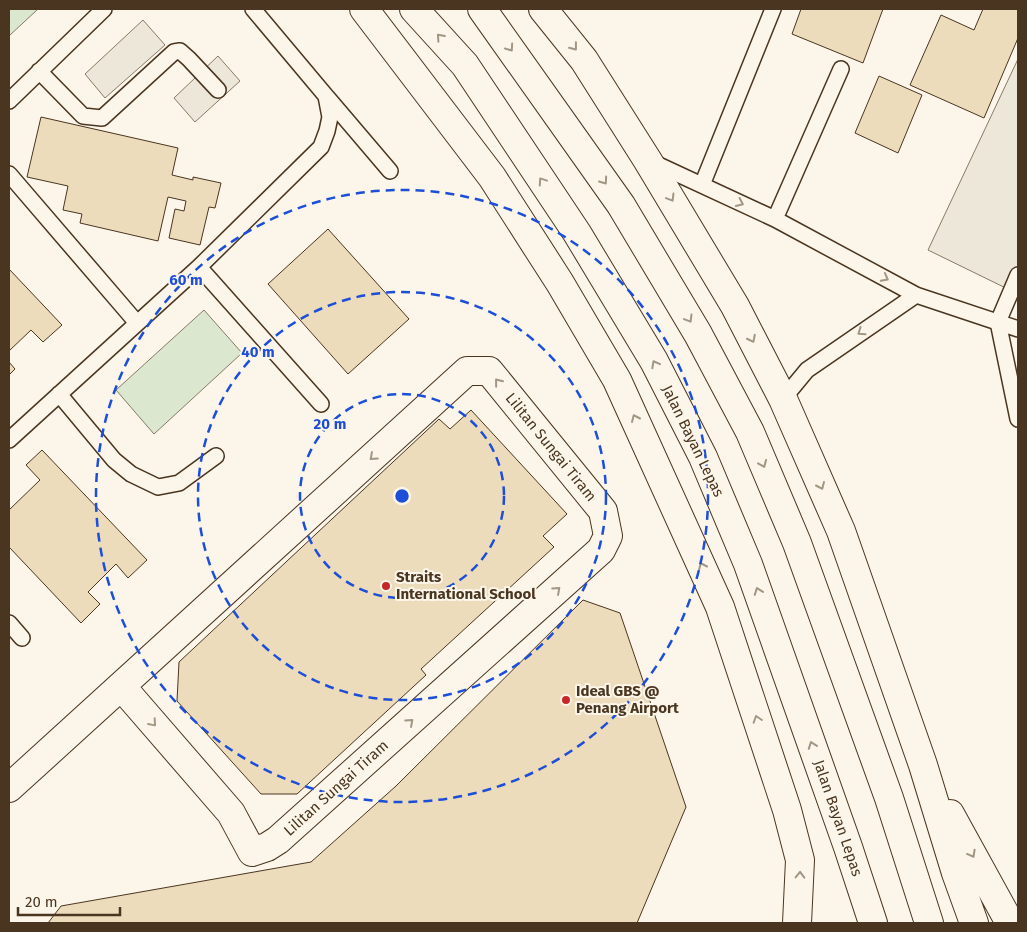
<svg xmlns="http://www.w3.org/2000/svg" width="1027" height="932" font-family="'Fira Sans',sans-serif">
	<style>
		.pitch { fill: #dce7d0; stroke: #887966 }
		.parking { fill: #ede7d9; stroke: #887966 }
		.building { fill: #ecdcbc; stroke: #4a3520 }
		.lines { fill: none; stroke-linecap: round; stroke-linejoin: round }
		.service-casing { stroke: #4a3520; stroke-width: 18 }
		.minor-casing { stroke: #4a3520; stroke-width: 30 }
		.trunk-casing { stroke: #4a3520; stroke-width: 30 }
		.service { stroke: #fbf6e9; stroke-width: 15 }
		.minor { stroke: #fbf6e9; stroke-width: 28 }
		.trunk { stroke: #fbf6e9; stroke-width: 28 }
		.oneway { stroke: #a29684 }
		.ring { fill: none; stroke: #1d4ed8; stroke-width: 2.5; stroke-dasharray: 9 6 }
		.poi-dot { fill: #c62828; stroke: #fbf6e9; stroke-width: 2 }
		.labels { text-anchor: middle; stroke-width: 4; stroke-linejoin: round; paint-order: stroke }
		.street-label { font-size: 15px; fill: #4a3520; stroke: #fbf6e9 }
		.poi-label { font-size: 15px; font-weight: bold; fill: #4a3520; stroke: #fbf6e9; text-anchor: start }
		.centre { fill: #1d4ed8; stroke: #fbf6e9; stroke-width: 2.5 }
		.ring-label { font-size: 15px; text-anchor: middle; font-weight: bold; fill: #1d4ed8; stroke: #fbf6e9; stroke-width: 4; stroke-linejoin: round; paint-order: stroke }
	</style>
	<rect width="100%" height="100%" fill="#fbf6e9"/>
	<path class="pitch" d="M9 9H38L9 36Z
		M204 310 242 353 154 434 116 390Z"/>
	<path class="parking" d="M143 20 165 45 105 98 85 74Z
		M218 56 240 81 195 122 174 98Z
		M1018 59V294L928 250Z"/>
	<path class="building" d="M801 9H883L863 63 792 34Z
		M983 9H1018V38L984 118 910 85 941 15 974 30Z
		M879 76 922 95 898 153 855 133Z
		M41 117 178 148 172 175 193 180V177L221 183 215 208 209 207 200 245 169 238 175 209 184 211 186 201 168 197 158 241 80 223 82 214 63 210 68 186 27 177Z
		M328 229 409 319 348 374 268 284Z
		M9 269 62 325 43 342 31 330 9 351Z
		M9 362 15 369 9 375Z
		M471 410 567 514 543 536 554 547 421 669 426 675 297 794H261L177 701 179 662 439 419 450 429Z
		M42 450 147 560 128 578 116 564 88 592 100 604 81 623 9 547V510L40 480 26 465Z
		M583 600 620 613 686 807 637 923H48L61 906 311 862 396 786Z"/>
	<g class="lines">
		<defs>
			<path id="service" d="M39 71 83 116 102 118 174 52 180 51 189 59 218 90
				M327 97 390 171
				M9 101 104 9
				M652 162 775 219 916 295 1018 329
				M9 174 137 323
				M702 185 773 9
				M775 219 841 69
				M199 267 321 404
				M1018 275 998 322 1018 419
				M59 394 114 460 131 474 158 487 179 483 216 456
				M783 399 807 370 916 295
				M9 440 199 267 321 147 327 131 330 117 326 96 253 9
				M9 623 22 638"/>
			<path id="minor" d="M9 788 467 371H489L603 511 608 536 601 550 278 840 267 847 252 852 231 813 121 686"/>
			<path id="trunk" d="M364 9 492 177 560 283 617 380 720 607 787 810 800 860 797 923
				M414 9 465 65 577 233 654 361 703 457 748 564 848 847 873 923
				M482 9 621 205 698 334 750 432 797 543 889 798 929 923
				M543 9 584 60 648 161 735 306 783 399 841 531 923 765 956 873 974 923
				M950 814 1010 923"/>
		</defs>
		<use href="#service" class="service-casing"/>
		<use href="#minor" class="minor-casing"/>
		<use href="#trunk" class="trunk-casing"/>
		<use href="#service" class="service"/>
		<use href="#minor" class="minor"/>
		<use href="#trunk" class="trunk"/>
	</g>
	<defs><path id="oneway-chevron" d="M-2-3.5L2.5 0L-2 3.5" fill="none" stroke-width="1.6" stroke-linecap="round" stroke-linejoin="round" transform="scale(1.25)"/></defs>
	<g class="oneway">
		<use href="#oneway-chevron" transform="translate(440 37) rotate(-132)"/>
		<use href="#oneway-chevron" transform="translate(574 47) rotate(52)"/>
		<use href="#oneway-chevron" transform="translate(510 48) rotate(55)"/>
		<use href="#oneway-chevron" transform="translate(542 181) rotate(-124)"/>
		<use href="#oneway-chevron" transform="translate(604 181) rotate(55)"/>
		<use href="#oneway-chevron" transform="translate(671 198) rotate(59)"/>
		<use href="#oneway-chevron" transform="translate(740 203) rotate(25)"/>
		<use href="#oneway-chevron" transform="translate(885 278) rotate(28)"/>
		<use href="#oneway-chevron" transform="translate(689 319) rotate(59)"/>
		<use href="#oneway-chevron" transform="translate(861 332) rotate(145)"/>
		<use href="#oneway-chevron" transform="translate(752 339) rotate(63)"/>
		<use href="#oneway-chevron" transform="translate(655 364) rotate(-118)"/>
		<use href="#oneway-chevron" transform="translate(498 382) rotate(-129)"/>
		<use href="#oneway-chevron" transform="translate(635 418) rotate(-114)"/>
		<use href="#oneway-chevron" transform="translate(373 457) rotate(138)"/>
		<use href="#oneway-chevron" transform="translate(763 464) rotate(67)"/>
		<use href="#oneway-chevron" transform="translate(821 486) rotate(66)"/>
		<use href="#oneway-chevron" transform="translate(702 566) rotate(-114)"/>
		<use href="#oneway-chevron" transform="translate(557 590) rotate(-42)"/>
		<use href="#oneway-chevron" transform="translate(758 591) rotate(-110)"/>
		<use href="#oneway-chevron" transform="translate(757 719) rotate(-108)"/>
		<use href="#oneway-chevron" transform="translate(410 722) rotate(-42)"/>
		<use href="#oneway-chevron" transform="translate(153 723) rotate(49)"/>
		<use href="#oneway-chevron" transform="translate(812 745) rotate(-110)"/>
		<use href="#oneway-chevron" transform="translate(972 854) rotate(61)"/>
		<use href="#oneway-chevron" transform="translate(800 875) rotate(-89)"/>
	</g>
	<g class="ring">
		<circle cx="402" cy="496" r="102"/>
		<circle cx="402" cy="496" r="204"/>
		<circle cx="402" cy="496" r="306"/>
	</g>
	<g class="poi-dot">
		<circle cx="386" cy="586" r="5"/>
		<circle cx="566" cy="700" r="5"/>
	</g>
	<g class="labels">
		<g class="street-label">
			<text transform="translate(693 441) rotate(64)" y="5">Jalan Bayan Lepas</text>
			<text transform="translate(551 447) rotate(51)" y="5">Lilitan Sungai Tiram</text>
			<text transform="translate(336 788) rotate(-42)" y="5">Lilitan Sungai Tiram</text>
			<text transform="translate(838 818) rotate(71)" y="5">Jalan Bayan Lepas</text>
		</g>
		<g class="poi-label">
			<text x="396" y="582">Straits<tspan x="396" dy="17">International School</tspan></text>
			<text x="576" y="696">Ideal GBS @<tspan x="576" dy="17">Penang Airport</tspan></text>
		</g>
	</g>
	<circle cx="402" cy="496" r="8" class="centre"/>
	<g class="ring-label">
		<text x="186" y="285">60 m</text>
		<text x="258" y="357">40 m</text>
		<text x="330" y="429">20 m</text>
	</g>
	<rect width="1027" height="932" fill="none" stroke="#4a3520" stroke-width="20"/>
	<path d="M18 907v8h102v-8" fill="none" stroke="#4a3520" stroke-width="2.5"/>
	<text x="25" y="907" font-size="15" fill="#4a3520" stroke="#fbf6e9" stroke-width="4" paint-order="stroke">20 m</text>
</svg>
